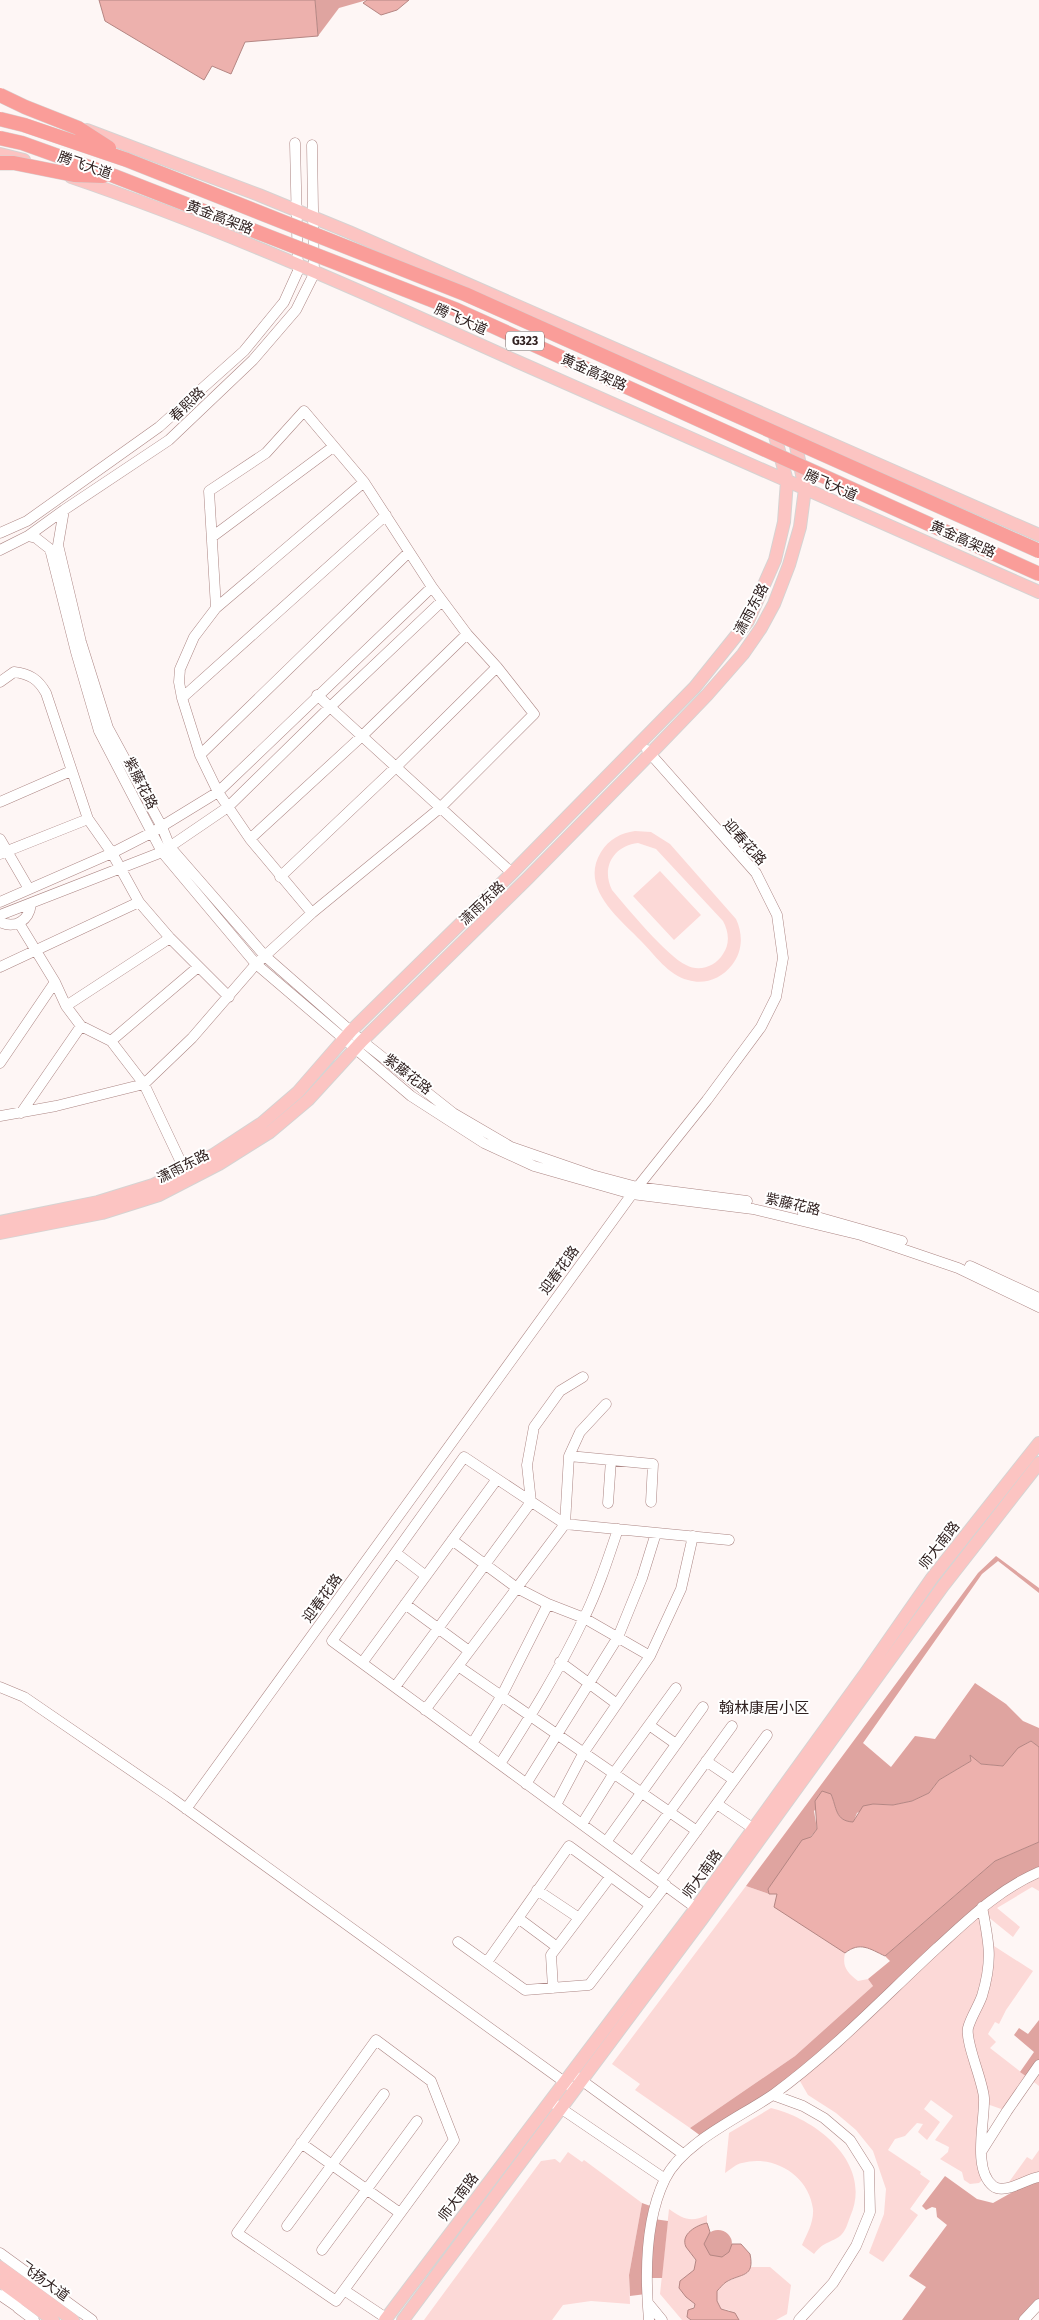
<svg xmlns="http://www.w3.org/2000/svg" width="1039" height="2320" font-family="'Fira Sans','Noto Sans SC',sans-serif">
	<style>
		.green { fill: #fcd9d7; fill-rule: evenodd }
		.forest { fill: #dfa4a0 }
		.water { fill: #edb1ad; stroke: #b48683 }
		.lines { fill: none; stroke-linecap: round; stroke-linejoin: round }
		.minor-casing { stroke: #ac8684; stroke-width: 11 }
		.major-casing { stroke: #d6d3d2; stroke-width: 14 }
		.minor { stroke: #fff; stroke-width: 10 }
		.major { stroke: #fcc4c2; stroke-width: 12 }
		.highway-bridge-casing { stroke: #d6d3d2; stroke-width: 15; stroke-linecap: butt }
		.highway-bridge { stroke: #fa9d99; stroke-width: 14 }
		.labels { text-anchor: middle; stroke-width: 4; stroke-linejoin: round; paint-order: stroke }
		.shield { fill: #fff; stroke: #6e6463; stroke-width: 1 }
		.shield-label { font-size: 12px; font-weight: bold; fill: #302120 }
		.street-label { font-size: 14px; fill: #302120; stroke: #fff }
		.neighbourhood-label { font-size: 15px; fill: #302120; stroke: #fff }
	</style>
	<rect width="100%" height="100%" fill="#fef6f5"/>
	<path class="green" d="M635 831 651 832 670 844 736 919C743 934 743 951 732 965 721 979 704 985 688 980 668 975 655 955 641 941 619 918 579 888 601 852 609 839 621 833 635 831ZM638 843 656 849 723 921C729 932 730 944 723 954 715 967 699 972 686 965 668 957 626 907 612 890 601 868 613 846 638 843Z
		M660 871 701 915 674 940 633 896Z
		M1039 1872V1891L1032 1887 997 1908 1020 1927 1013 1937 987 1916 994 1946 1033 1971 1006 2010 999 2024 995 2022 988 2034 996 2042 990 2048 1030 2079 1039 2065V2086L1030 2079 1007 2111 984 2103 985 2177 979 2183 970 2184 964 2180 962 2172 940 2159 948 2152 949 2147 935 2140 953 2116 931 2100 924 2109 940 2122 927 2140 918 2132 923 2124 917 2123 905 2136 895 2139 888 2150 921 2172 920 2174 930 2181 910 2209 918 2215 883 2262 869 2253 884 2214 886 2189 873 2151 856 2130 836 2113 808 2095 797 2076 982 1907Z
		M746 1886 769 1894 777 1893 775 1907 845 1953C842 1967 847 1972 858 1981L868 1979 873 1986 795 2056 690 2128 635 2090 640 2084 612 2064Z
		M771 2108C817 2119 874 2164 850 2217 848 2222 846 2230 842 2234 838 2239 830 2241 825 2244 821 2246 817 2250 814 2254L802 2245C807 2234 814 2222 813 2209 809 2175 773 2154 742 2163 736 2164 730 2170 725 2173L729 2133Z
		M1039 2150V2177L1004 2189 1027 2157 1032 2160Z
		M568 2152 582 2162 584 2160 642 2203 629 2275 630 2304 591 2301 563 2305 552 2320H424L541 2161 555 2159 560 2163Z
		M669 2209C683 2219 691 2223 707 2215V2223C692 2227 689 2232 686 2246L696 2260 694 2270 680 2281 686 2297 695 2304 687 2317 691 2320H682L660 2294Z
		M751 2267H770L791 2285 787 2314 776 2320H739L729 2310 721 2309 717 2301V2291L726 2282 746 2274Z"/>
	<path class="forest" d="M315 0H367L339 8 318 36Z
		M996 1556 1039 1588V1593L998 1561 982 1574 863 1743 891 1767 915 1736 935 1739 975 1683 1006 1704 1023 1721 1039 1728V1747L1031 1741C1017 1747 1014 1757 1003 1766L981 1764 970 1756 971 1761 939 1780 929 1793 912 1801 893 1805 873 1804 857 1813 853 1823C835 1821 837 1808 831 1794L814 1811 817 1829 768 1889 769 1894 746 1886 978 1573Z
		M1039 1842V1872L1014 1883 808 2067 705 2139 690 2128 795 2056 873 1986 868 1979 890 1961 885 1956 995 1861Z
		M1039 2020V2065L1030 2079 1020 2072 1034 2052 1014 2035 1019 2028 1028 2034Z
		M945 2176 977 2199 993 2203 1032 2181H1039V2304L1024 2320H902L926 2287 909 2276 947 2225 937 2217 936 2208 932 2207 926 2210 922 2206Z
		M642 2203 656 2208 654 2219 668 2221 662 2278H646V2294L630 2296 629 2275Z
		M704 2244a14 14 0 1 1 28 0a14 14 0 1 1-28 0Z"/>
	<path class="water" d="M99 0H315L318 36 245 42 231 74 212 66 204 80 105 21Z
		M367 0H409L397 10 381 15 363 3Z
		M1031 1741 1039 1747V1842L995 1861 885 1956C870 1949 860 1941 845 1953L774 1907 777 1894H769L768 1889 802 1840 811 1837 817 1829 815 1801 822 1791 831 1794C837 1808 835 1821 853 1822L863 1806 873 1804 893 1805 912 1801 929 1793 939 1780 971 1761 970 1755 981 1764 1003 1766 1018 1748Z
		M707 2223 710 2232 704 2244 710 2255 722 2257 729 2252 732 2244H741L750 2254C755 2278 741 2273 726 2282 723 2284 720 2288 717 2291V2301L721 2309 735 2313 739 2320H691L687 2317 688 2310 694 2308 695 2304 686 2297 679 2288 680 2281 694 2270 696 2260C693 2256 689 2251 686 2247 680 2234 697 2225 707 2223Z"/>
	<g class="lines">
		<defs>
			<path id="minor" d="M64 510 58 545 81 642 108 728 162 827 170 847 265 956 362 1041 453 1113 511 1147 592 1175 637 1187 747 1201
				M0 533 27 521 159 427 244 351 284 302 298 271 295 143
				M28 536 36 538 50 549 76 652 99 731 162 852 256 964 411 1096 484 1143 534 1166 632 1194 753 1209 861 1235 958 1268 1039 1307
				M212 537 333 447
				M0 550 28 536 64 510 169 440 253 360 296 310 314 274 312 145
				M0 682 14 672C30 674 38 679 46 693L88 819 112 853 139 902 170 938 229 997
				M317 695 512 873
				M182 698 386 515
				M200 755 409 552
				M0 802 71 771
				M0 839 29 889
				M250 839 362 736 467 634
				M0 854 88 819
				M280 877 395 768 497 667
				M0 902 112 853 151 833 218 792 432 587
				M312 913 250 839 218 792 200 755 182 698 179 682 180 669 194 637 216 608 364 482
				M0 915 162 852 228 807 330 707 442 601
				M0 922C15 929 29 921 31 904
				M19 923 55 982 66 1006 81 1026 111 1041 144 1084 187 1175
				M0 967 139 902
				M66 1006 170 938
				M111 1041 198 967
				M0 1063 55 982
				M21 1113 81 1026
				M0 1116 56 1106 144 1084 192 1038 256 964 312 913 440 808 534 714 497 667 467 634 432 587 364 482 304 411 266 453 209 491 216 608
				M803 1213 902 1241
				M970 1266 1039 1298
				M569 1456 653 1464 651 1502
				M608 1503 611 1460
				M452 1540 517 1588 548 1604 584 1618 650 1656
				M396 1553 426 1576
				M405 1604 469 1651
				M560 1662 617 1704
				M362 1663 497 1479
				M458 1666 697 1831
				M0 1687 24 1697 170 1797 570 2086
				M395 1687 531 1502 527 1465 534 1427 560 1391 583 1377
				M425 1710 565 1524 569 1456 580 1432 606 1404
				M649 1725 676 1744
				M472 1744 502 1695 548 1604
				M706 1761 734 1780
				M500 1764C530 1717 560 1669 584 1618 598 1590 608 1559 618 1529
				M526 1784 618 1637 642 1578 656 1533
				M717 1804 754 1829
				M556 1805 584 1752 650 1656 681 1589 693 1536
				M186 1809 632 1194 707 1100 761 1027 776 997 783 958 777 915 756 873 647 750
				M582 1824 614 1773 676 1688
				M606 1842 703 1707
				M633 1862 732 1726
				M660 1881 767 1735
				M537 1890 579 1918
				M982 1907C989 1943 993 1960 982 1996 978 2007 971 2017 968 2028 965 2042 983 2081 984 2098 985 2121 972 2169 993 2186 1004 2195 1026 2179 1039 2177
				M696 1908 332 1641 464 1457 565 1524 729 1540
				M518 1918 557 1947
				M458 1942 525 1990 589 1985 666 1885
				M487 1962 569 1846 650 1905
				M553 1988 551 1955 610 1877
				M577 2077 683 2154
				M773 2095 803 2106 824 2118 850 2140 869 2170 870 2212 856 2246 833 2283 799 2320
				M556 2105 665 2179
				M301 2143 400 2213
				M981 2152 1007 2111 1039 2065
				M287 2226 384 2094
				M322 2250 417 2121
				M0 2253 92 2320
				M6 2287 18 2308 34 2320
				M344 2290 454 2140 431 2081 376 2040 237 2233 336 2301 344 2290 386 2318
				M0 2295 16 2306
				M648 2303 662 2320
				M649 2320C645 2276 645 2220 665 2179 683 2142 741 2117 774 2094 833 2051 884 1997 937 1948 970 1918 998 1890 1039 1872
				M1024 2320 1039 2304"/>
			<path id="major" d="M87 130 259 195 349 232 1039 535
				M0 154 24 160
				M71 177C223 229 370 295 516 361 690 438 864 516 1039 592
				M0 1222 98 1202 153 1185 213 1155 262 1123 298 1092 351 1031 512 873 695 687 748 621 775 560 784 522 787 481 770 417
				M0 1233 102 1213 159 1195 219 1164 270 1132 308 1100 362 1041 527 879 651 753 707 695 743 654 761 628 774 604 789 565 800 527 805 489 792 427
				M0 2267 73 2320
				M0 2281 53 2320
				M385 2320 696 1908 865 1674 932 1578 1039 1443
				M403 2320 702 1919 943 1586 1039 1463"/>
		</defs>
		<use href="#minor" class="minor-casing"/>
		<use href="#major" class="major-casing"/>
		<use href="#minor" class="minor"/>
		<use href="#major" class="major"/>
		<defs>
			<path id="highway-bridge" d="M0 95 25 107 78 128 109 148
				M0 119 24 125 127 160 465 294 1039 551
				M0 138 22 143 114 176 457 310 1039 574
				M0 163H14L74 175 103 176"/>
		</defs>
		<use href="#highway-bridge" class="highway-bridge-casing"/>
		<use href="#highway-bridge" class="highway-bridge"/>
	</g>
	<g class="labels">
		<rect class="shield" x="506" y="331.5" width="38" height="19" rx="4"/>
		<g class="shield-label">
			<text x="525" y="345">G323</text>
		</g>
		<g class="street-label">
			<text transform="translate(85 165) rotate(19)" y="5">腾飞大道</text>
			<text transform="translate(220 217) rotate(21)" y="5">黄金高架路</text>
			<text transform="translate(461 319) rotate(24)" y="5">腾飞大道</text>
			<text transform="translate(594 372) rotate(24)" y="5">黄金高架路</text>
			<text transform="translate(187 404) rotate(-44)" y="5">春熙路</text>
			<text transform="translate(831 485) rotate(24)" y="5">腾飞大道</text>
			<text transform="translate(963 539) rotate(24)" y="5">黄金高架路</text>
			<text transform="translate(751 609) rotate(-62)" y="5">潇雨东路</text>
			<text transform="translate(141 783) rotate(63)" y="5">紫藤花路</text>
			<text transform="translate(745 842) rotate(48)" y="5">迎春花路</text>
			<text transform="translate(482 903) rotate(-44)" y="5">潇雨东路</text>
			<text transform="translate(408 1074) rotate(38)" y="5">紫藤花路</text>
			<text transform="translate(183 1166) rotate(-27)" y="5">潇雨东路</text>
			<text transform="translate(793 1204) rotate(13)" y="5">紫藤花路</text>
			<text transform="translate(559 1270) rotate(-54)" y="5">迎春花路</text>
			<text transform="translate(939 1545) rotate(-52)" y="5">师大南路</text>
			<text transform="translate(322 1598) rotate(-54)" y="5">迎春花路</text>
			<text transform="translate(702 1874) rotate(-54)" y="5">师大南路</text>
			<text transform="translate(458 2197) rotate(-53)" y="5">师大南路</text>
			<text transform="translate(45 2281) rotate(36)" y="5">飞扬大道</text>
		</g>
		<g class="neighbourhood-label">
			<text x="764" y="1713">翰林康居小区</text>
		</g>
	</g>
</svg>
